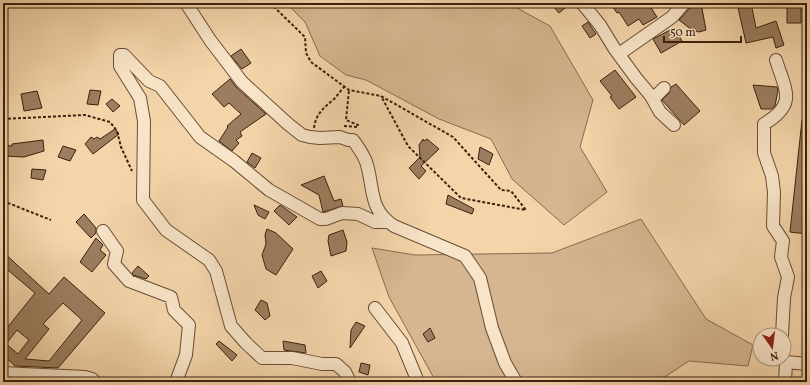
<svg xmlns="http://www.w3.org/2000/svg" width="810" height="385" font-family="Vollkorn,serif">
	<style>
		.green { fill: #d5b690; stroke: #886b50 }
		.building { fill: #9b7e60; stroke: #3b200f; fill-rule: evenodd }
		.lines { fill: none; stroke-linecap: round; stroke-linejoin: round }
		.street-casing { stroke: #694d36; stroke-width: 14 }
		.path { stroke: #3b200f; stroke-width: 2; stroke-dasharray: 3 2; stroke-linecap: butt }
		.street { stroke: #f8e4c8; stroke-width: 12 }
	</style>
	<rect width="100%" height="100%" fill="#f4d5aa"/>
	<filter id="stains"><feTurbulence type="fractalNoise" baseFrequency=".005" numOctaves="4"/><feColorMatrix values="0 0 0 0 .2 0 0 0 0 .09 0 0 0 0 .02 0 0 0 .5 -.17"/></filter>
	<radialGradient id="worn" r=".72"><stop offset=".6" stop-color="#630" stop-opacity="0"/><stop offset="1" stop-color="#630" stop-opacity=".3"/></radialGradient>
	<path class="green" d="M286 3H508L550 26 593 100 580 147 607 192 564 225 512 179 491 139 439 119 366 80 346 75 320 56 305 22Z
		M641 219 706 319 753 345 748 366 689 361 657 382H436L389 297 372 248 415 255 552 253Z"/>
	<path class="building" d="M550 3H571L559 13Z
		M610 3H648L657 17 643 25 639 19 628 26 619 12 617 13Z
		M691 3H701L706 30 699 32 692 30 679 20 690 8Z
		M737 3H751L756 28 776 21 784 45 776 48 773 37 746 43Z
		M787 4H801V23H787Z
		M588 22 596 34 590 38 582 26Z
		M674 28 682 41 661 53 653 39Z
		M241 49 251 63 242 69 231 56Z
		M615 70 636 97 619 109 610 97 612 96 600 81Z
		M230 79 237 88 266 114 240 132 242 136 236 140 239 143 232 151 219 141 228 127 227 126 241 114 229 103 224 107 212 94Z
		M676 84 700 111 684 125 662 100 669 93 671 87Z
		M753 85 777 87 778 90 775 106 771 109H761Z
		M90 90 101 91 98 105 87 104Z
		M37 91 42 108 24 111 21 94Z
		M112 99 120 106 113 112 106 104Z
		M802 120 807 121V234L790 232Z
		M115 129 119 134 93 154 85 144 91 137 94 139 97 137 100 139Z
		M423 139 424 141 427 139 439 149 421 166 426 171 419 179 409 168 420 157 419 145Z
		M43 140 44 151 24 157 3 156V145L12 146V144Z
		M63 146 76 150 70 161 58 157Z
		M480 147 493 154 489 165 478 159Z
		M252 153 261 158 255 168 247 162Z
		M32 169 46 170 43 180 31 178Z
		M324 176 334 201 341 199 343 206 323 212 319 195 301 185Z
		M448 195 474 209 472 214 446 204Z
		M254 205 269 212 265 219 258 215Z
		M280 205 297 217 289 225 274 211Z
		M84 214 96 228V233L91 238 76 222Z
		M267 229 276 233 293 249 276 275 266 269 262 255 266 244 265 235Z
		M343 230 347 242 346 251 331 256 328 241 329 235Z
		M96 238 103 245 100 250 106 255 92 272 80 262Z
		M3 252 49 294 64 277 105 313 58 368 15 366 3 355V333L35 293 3 266ZM63 303 82 320 49 361 25 359 49 329 43 324ZM17 330 29 340 18 354 6 344Z
		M138 266 149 276 146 279 133 275 132 273Z
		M321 271 327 281 318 288 312 276Z
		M261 300 267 303 270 316 265 320 255 310Z
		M356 322 365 326 350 348 351 330Z
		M430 328 435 338 428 342 423 334Z
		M219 341 237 355 232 361 216 344Z
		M283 341 305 345 306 353 284 350Z
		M361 363 370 365 368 375 359 372Z"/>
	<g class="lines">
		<defs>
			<path id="street" d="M186 3 210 40 242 82 288 124 302 135 310 137 320 138 340 137 348 140H353C358 147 365 156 367 165 374 189 369 210 394 226L465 256 480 278 492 328 505 363 516 382
				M582 3 600 25 614 48 636 78 651 96 660 112 674 125
				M619 54 672 17 684 3
				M776 60C786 92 797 104 764 124V153L772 176 774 192 773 226 783 241 781 257 788 277 784 298 782 335
				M651 96 657 95 664 88
				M103 231 117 251 114 264 129 281 171 297 174 310 189 325 186 355 176 382
				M375 308 402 343 416 377 415 382
				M3 373 85 377 92 379 95 382
				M350 382 345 372 336 364H322L292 358H262L246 343 231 326 216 271 209 260 166 230 143 200 144 121 140 98 120 66V55H124L149 81 160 86 200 137 234 161 269 190 320 219H326L342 213 358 214 375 222H388
				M785 382 786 362 807 364"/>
		</defs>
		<use href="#street" class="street-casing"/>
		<path class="path" d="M270 3 305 37 306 53 311 62 349 90 381 96 453 137 501 190 511 191 526 210 461 198 408 146 381 96
			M3 119 85 115 110 122 117 131 121 147 132 171
			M344 126 358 127V125L346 120 349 90
			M314 128C316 113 324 108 334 99 338 95 341 90 345 86
			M3 201 51 220"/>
		<use href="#street" class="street"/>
	</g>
	<rect width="810" height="385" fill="none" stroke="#f4d5aa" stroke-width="16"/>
	<rect x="4" y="4" width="802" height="377" fill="none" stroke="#3b200f" stroke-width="2"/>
	<rect x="8" y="8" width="794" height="369" fill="none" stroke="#3b200f"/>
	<g transform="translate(772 347) rotate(166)"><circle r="19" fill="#f8e4c8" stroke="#ac967e"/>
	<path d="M0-3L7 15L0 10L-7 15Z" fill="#8f2418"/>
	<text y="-6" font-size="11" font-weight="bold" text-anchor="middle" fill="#3b200f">N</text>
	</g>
	<path d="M664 36v6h77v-6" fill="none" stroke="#3b200f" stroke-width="2"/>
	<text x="670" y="36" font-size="12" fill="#3b200f" stroke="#f8e4c8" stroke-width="3" paint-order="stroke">50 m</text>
	<rect width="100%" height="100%" filter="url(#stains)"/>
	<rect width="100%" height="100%" fill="url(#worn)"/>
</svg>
